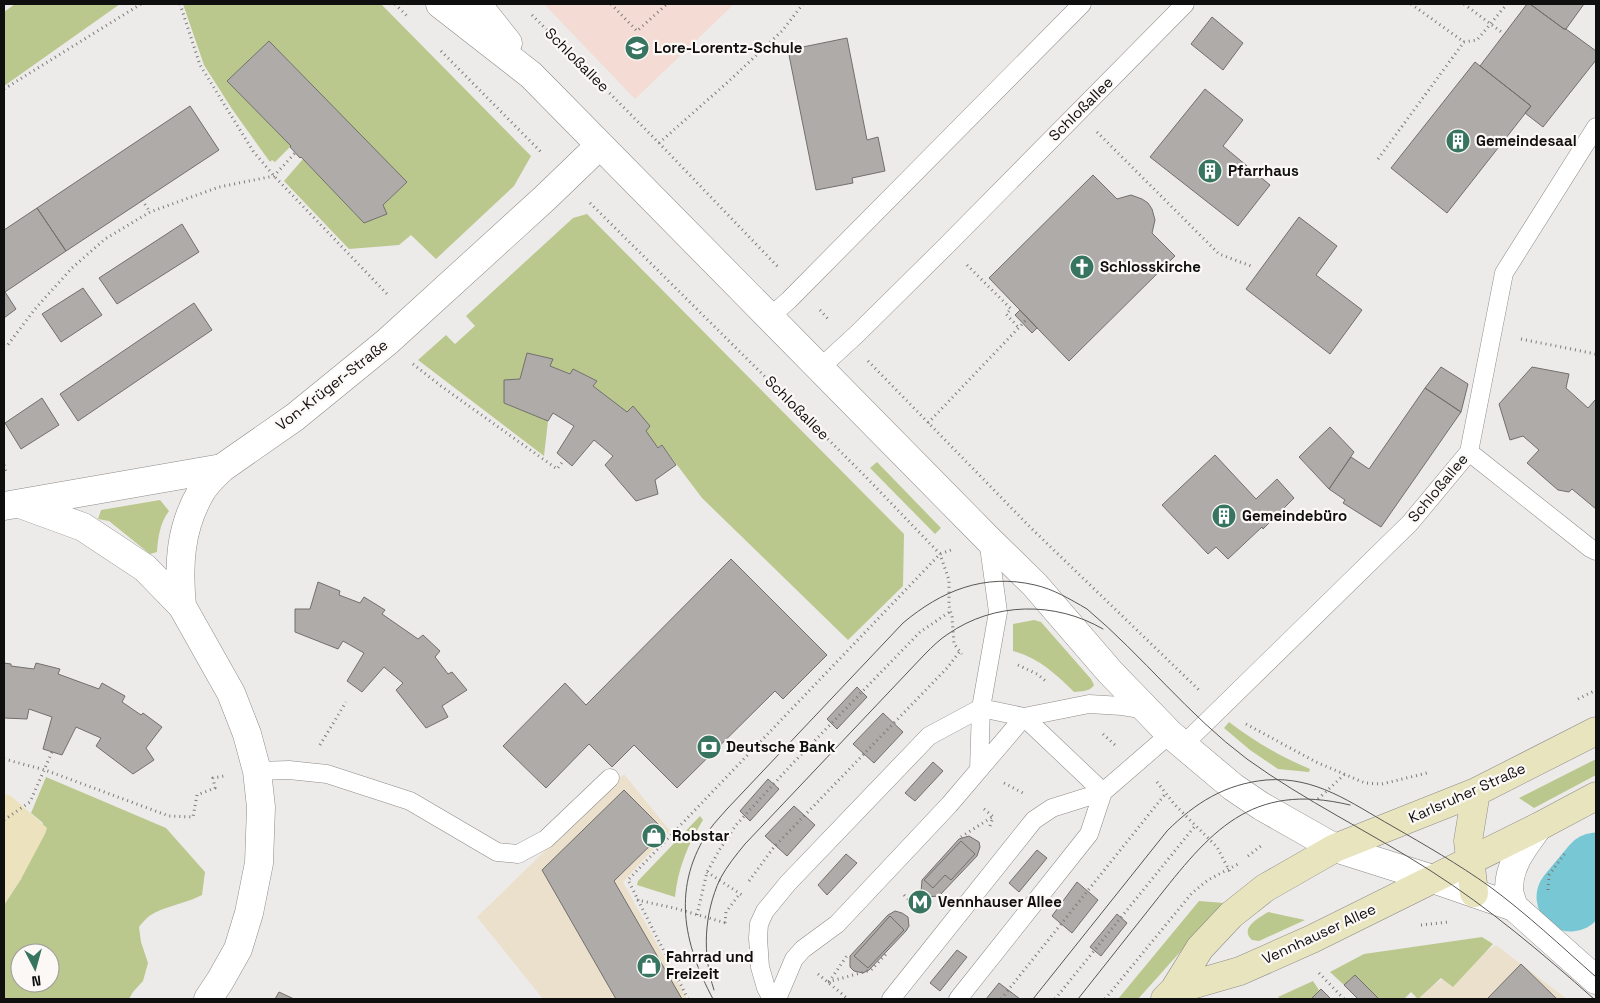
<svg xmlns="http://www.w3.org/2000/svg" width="1600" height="1003" font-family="'Space Grotesk',sans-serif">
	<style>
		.commercial { fill: #ebe0cb }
		.education { fill: #f4dbd3 }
		.green { fill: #bac78d; fill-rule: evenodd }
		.sand { fill: #ece2bd }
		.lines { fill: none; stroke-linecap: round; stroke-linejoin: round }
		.river { stroke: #77c8d4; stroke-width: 69 }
		.building { fill: #aeaba9; stroke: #726f6d }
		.service-casing { stroke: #8e8b89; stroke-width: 19 }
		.minor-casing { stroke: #8e8b89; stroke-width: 29 }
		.secondary-casing { stroke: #8e8b89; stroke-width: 29 }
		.path { stroke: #7c7b7a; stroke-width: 3; stroke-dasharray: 1 4; stroke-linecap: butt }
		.service { stroke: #fff; stroke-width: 18 }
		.minor { stroke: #fff; stroke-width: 28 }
		.secondary { stroke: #e7e4be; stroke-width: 28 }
		.tram { stroke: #585756; stroke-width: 1 }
		.labels { text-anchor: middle; stroke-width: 4.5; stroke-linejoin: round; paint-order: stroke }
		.poi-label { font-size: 15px; font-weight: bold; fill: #100f0f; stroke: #fbf8f6; text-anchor: start }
		.street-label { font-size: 15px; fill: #100f0f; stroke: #fbf8f6 }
	</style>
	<rect width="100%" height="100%" fill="#edebe9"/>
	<path class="commercial" d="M624 774 670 831 623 882 687 999H543L477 917Z
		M1496 945 1567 999H1413L1418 995Z"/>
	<path class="education" d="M544 4H734L635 99Z"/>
	<path class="green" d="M15 4H120L4 86V12Z
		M183 4H381L531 156 514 186 436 259 411 235 399 245 349 249 284 181 303 159 364 223 386 214 383 205 406 182 269 41 228 81 291 146 275 162 272 160 270 162 232 109 204 65Z
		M587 214 904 534 903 586 848 640 702 498 662 445 658 448C640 423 618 405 593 386L597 381 573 369 570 374 550 366 552 360 527 354 520 379 504 381V403L548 421 544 456 418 360 446 335 455 344 475 326 466 316 573 218Z
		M877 462 941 528 935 534 870 468Z
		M160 500 169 511C160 523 158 537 157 552L150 554 109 521 98 519 101 510Z
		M1034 620 1041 622 1091 679 1094 685C1090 692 1081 691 1074 692 1056 674 1037 657 1013 651V624Z
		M1229 722C1254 741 1281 757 1310 769L1309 772 1278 769 1250 750 1224 728Z
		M1596 759V775L1534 808 1519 798Z
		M46 777 166 828 205 872 202 895C186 904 159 907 147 918 144 921 141 924 139 927L141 942 148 963 143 981 133 992 129 999H4V905L21 879 43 823 31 813ZM20 953H50V983H20Z
		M700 816 703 820C688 844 678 868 675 897L637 885 638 881Z
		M1199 901 1224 903 1138 999H1118Z
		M1268 912 1305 920 1259 941 1252 940C1239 928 1259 918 1268 912Z
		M1482 937 1493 944 1453 987 1441 978 1418 999 1411 992 1404 999H1379L1355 975 1344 985 1330 972 1364 954Z
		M1313 981 1319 990 1311 999H1281L1278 997Z"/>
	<path class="sand" d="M4 794 11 796 47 828 45 834 21 879 4 905Z"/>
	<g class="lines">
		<path class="river" d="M1571 897 1596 867"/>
	</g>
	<path class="building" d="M1527 4H1530L1564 29H1566L1596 51V60L1543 127 1525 113 1531 106 1480 66Z
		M1530 4H1584L1566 29H1564Z
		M1212 17 1243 43 1223 70 1191 44Z
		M847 38 867 140 878 137 885 171 852 178 853 183 816 190 788 50Z
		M269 41 407 182 383 205 387 214 364 223 301 157 300 158 290 147 291 146 227 81Z
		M1475 62 1531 106 1447 213 1391 168Z
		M1205 89 1243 120 1223 146 1270 185 1238 226 1150 157Z
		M190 106 219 150 66 251 37 208Z
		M1093 175 1117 199 1131 195 1142 199 1148 203 1152 209 1155 220 1152 233 1175 256 1069 361 989 278Z
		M37 208 66 251 5 292 16 309 4 318V230Z
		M1299 217 1337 246 1316 275 1362 310 1330 354 1246 289Z
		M182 224 199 252 117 304 99 278Z
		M83 288 102 315 61 342 42 314Z
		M194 303 212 330 78 421 60 394Z
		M1020 310 1037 328 1032 333 1015 315Z
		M527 353 553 359 550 366 570 374 573 369 597 381 593 386 627 412 633 406 650 426 646 431 658 448 662 445 676 465 655 480 658 494 636 501 605 465 613 456 594 440 572 466 557 453 574 426 553 413 548 421 504 403V380L520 379Z
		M1441 367 1468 384 1461 412 1425 388Z
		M1532 367 1569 374 1566 388 1588 408 1596 399V509L1572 489 1569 492 1558 490 1527 463 1539 450 1523 436 1510 440 1499 404Z
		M1425 388 1461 412 1381 527 1343 503 1345 500 1329 489 1351 457 1369 469Z
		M42 398 59 425 21 449 5 423Z
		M1330 427 1354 452 1329 489 1299 457Z
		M1215 455 1256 499 1277 479 1294 498 1263 529 1262 527 1228 559 1216 547 1208 554 1162 505Z
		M731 559 827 655 783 699 775 691 677 788 634 745 612 767 589 744 546 788 503 746 565 683 586 705Z
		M318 582 340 591 339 595 360 603 364 597 385 610 382 614 418 639 423 635 440 651 435 657 448 674 452 672 467 690 442 706 448 717 426 728 396 690 403 683 384 667 362 692 347 681 364 653 343 641 338 649 295 632V609H310Z
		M4 663 11 664V666L34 669 36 663 60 669 58 674 99 689 102 683 125 696 122 702 141 715 143 713 162 727 146 748 154 760 133 774 96 746 101 738 76 727 62 755 43 749 52 717 29 709 27 719 4 718Z
		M857 687 867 697 837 729 827 719Z
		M883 713 903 732 874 763 853 744Z
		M933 762 943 771 915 801 905 793Z
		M768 779 779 789 750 821 740 811Z
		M624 790 665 831 614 881 682 999H616L542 870Z
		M794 806 815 825 787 856 765 836Z
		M969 836 979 842 980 847 977 856 939 896 926 897 921 892 922 880 959 839Z
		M961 841 975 854 951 880 945 875 933 888 924 880Z
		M1037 850 1047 858 1019 892 1009 883Z
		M846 854 857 863 827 895 818 885Z
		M1077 882 1098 900 1072 933 1052 916Z
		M895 911 902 913 908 917 909 926 906 931 869 970 863 973 854 971 850 967V956L888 915Z
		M1117 914 1127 923 1101 956 1090 947Z
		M890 916 904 930 868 968 854 956Z
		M957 950 967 957 940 991 930 983Z
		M1521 964 1557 999H1487Z
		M1355 975 1379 999H1358L1344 985Z
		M999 983 1020 999H986Z
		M1321 989 1331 999H1311Z
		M279 992 294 999H275Z"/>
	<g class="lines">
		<defs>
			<path id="service" d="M770 317 789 300 1082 4
				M820 368 857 334 947 245 1185 4
				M1469 452 1590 548 1596 551
				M1024 717 1103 792
				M1183 745 1410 523 1469 452 1504 273 1596 127
				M979 770 981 708 998 612 988 539
				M257 771 289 770 327 774 410 801 497 852 518 854 546 839 610 778
				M772 999 766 988 760 967 758 938 759 924 765 911 788 883 929 736 981 708 1024 717 1089 704 1122 706 1147 710
				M777 999 794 959 803 949 837 924 949 805 1024 717
				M891 999 1034 820 1052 808 1103 792 1170 734
				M958 999 1089 834 1103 792"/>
			<path id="minor" d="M440 4 531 75 988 539 1035 585 1110 672 1170 734 1233 787 1261 806 1335 848 1433 879 1514 907 1596 980
				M477 4 508 43
				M20 504 83 527 145 568 182 606 231 693 247 734 257 771 261 807 259 863 249 913 238 949 220 981 208 999
				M4 506 222 468 295 417 387 342 545 198 600 145
				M182 606C178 565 180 528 201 492 206 483 215 475 222 468
				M1514 907C1512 901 1509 894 1509 888 1509 864 1525 845 1538 827"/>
			<path id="secondary" d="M1474 893 1468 841 1476 792
				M1174 990 1240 971 1312 939 1538 827 1596 796
				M1165 999 1174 990 1200 948 1231 915 1265 888 1335 848 1476 792 1596 731"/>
		</defs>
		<use href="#service" class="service-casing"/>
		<use href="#minor" class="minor-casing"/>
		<use href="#secondary" class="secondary-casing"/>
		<path class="path" d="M180 4 200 65 253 151 274 176 389 296
			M395 4 409 18
			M611 4 637 31 667 4
			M1411 4 1464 42
			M1464 4 1504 34
			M532 15 659 143 779 268
			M441 51 542 153
			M4 89 141 4
			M1097 132 1219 254 1251 266
			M659 143 729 81 782 31 803 4
			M1378 159 1464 42 1477 40 1507 4
			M142 200 150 212
			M590 203 864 475 940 554 949 580V606L952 617 954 644 962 654
			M967 265 1011 309 1006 314 1019 328
			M820 310 829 320
			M1521 339 1596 354
			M4 345 7 346 35 309 72 268 105 239 150 212 219 187 274 176 295 153
			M868 361 1031 528 1199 690
			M413 364 441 386 557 469 564 460
			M928 423 1028 318
			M4 465 6 472
			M1018 665 1037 674 1047 682
			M1578 699 1596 690
			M1246 724 1316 762 1365 783 1382 784 1427 773
			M1103 734 1115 745
			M320 745 346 702
			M4 759 45 770 169 816 193 817 197 795 215 788 213 778 224 776
			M1157 782 1175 805 1217 847 1230 872
			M1004 783 1023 793
			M1318 799 1345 774
			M984 809 995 818
			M4 820 30 802 52 752
			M990 826 993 817
			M961 837 992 817
			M1248 856 1261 846
			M707 872 742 895
			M749 881 774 847 948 667 960 651
			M1548 890 1549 875 1566 852
			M904 895 923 914
			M637 900 674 908 726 923
			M697 915 707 872 720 849 736 825 794 762 920 632 951 611
			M725 923 726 912 738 896
			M1421 925 1449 922
			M1319 973 1344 999
			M818 974 848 999
			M828 982 871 970 888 952
			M829 982 848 954
			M688 999 628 880 940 554 951 550
			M1001 999 1166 793
			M1055 999 1195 826
			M1105 999 1192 893 1208 880 1238 864"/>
		<use href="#service" class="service"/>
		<use href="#minor" class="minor"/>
		<use href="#secondary" class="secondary"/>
		<path class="tram" d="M714 990C702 954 704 914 720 879 727 866 736 855 745 844L925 654C932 647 940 639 948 634 994 602 1055 601 1103 629
			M713 999C683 943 671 886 710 829 715 822 721 816 727 809L903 623C941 591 984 573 1035 585 1053 589 1070 599 1087 609 1143 656 1188 715 1247 759 1305 801 1370 832 1431 871 1489 908 1542 953 1594 999
			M1033 999 1167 831C1195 803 1225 784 1266 780 1316 776 1351 803 1392 826 1425 845 1458 864 1489 886 1527 914 1561 946 1596 977
			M1078 999C1103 967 1129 935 1154 903 1210 832 1250 781 1350 805"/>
	</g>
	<defs>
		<symbol id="school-disc" viewBox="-11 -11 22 22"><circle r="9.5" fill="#377561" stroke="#fbf8f6"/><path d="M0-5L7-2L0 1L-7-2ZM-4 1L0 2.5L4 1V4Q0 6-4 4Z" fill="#fff"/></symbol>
		<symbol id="building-disc" viewBox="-11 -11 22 22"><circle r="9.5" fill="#377561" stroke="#fbf8f6"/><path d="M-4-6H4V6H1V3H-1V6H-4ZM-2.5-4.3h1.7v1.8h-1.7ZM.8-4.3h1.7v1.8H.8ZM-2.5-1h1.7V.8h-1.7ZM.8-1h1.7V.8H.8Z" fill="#fff"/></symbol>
		<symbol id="church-disc" viewBox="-11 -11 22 22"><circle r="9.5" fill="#377561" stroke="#fbf8f6"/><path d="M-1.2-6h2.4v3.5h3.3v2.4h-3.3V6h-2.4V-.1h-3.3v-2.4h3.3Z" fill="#fff"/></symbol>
		<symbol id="bank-disc" viewBox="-11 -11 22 22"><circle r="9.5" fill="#377561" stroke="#fbf8f6"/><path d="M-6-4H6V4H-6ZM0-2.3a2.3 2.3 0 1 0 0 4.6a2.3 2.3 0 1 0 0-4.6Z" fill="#fff"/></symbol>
		<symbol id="shop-disc" viewBox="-11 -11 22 22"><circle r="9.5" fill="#377561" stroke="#fbf8f6"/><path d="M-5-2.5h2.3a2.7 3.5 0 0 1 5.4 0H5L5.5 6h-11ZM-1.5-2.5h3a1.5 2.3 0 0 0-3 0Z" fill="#fff"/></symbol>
		<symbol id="metro-disc" viewBox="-11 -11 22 22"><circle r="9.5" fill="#377561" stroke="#fbf8f6"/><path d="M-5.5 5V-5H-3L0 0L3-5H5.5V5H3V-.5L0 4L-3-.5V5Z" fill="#fff"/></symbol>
	</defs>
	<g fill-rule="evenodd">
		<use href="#school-disc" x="623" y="34" width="28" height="28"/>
		<use href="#building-disc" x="1444" y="127" width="28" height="28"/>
		<use href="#building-disc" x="1196" y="157" width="28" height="28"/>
		<use href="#church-disc" x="1068" y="253" width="28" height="28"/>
		<use href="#building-disc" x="1210" y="502" width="28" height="28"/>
		<use href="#bank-disc" x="695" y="733" width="28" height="28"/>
		<use href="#shop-disc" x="640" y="822" width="28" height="28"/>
		<use href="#metro-disc" x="906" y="888" width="28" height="28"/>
		<use href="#shop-disc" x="635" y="952" width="28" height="28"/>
	</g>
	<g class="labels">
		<g class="poi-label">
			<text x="654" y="53">Lore-Lorentz-Schule</text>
			<text x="1476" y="146">Gemeindesaal</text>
			<text x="1228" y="176">Pfarrhaus</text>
			<text x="1100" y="272">Schlosskirche</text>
			<text x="1242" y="521">Gemeindebüro</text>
			<text x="726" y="752">Deutsche Bank</text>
			<text x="672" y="841">Robstar</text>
			<text x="938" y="907">Vennhauser Allee</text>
			<text x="666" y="962">Fahrrad und<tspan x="666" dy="17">Freizeit</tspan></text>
		</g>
		<g class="street-label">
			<text transform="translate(577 60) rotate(45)" y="5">Schloßallee</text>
			<text transform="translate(1081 109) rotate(-45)" y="5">Schloßallee</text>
			<text transform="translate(332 385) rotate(-38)" y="5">Von-Krüger-Straße</text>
			<text transform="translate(797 408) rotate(45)" y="5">Schloßallee</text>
			<text transform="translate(1438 488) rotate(-50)" y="5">Schloßallee</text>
			<text transform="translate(1467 793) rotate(-24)" y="5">Karlsruher Straße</text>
			<text transform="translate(1319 934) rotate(-25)" y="5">Vennhauser Allee</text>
		</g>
	</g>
	<rect width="1600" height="1003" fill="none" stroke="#100f0f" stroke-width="10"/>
	<g transform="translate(35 968) rotate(174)"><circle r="24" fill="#fbf8f6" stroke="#9d9b9a"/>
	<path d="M0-4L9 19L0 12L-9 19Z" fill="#377561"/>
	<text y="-8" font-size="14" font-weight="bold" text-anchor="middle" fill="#100f0f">N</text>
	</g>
</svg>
